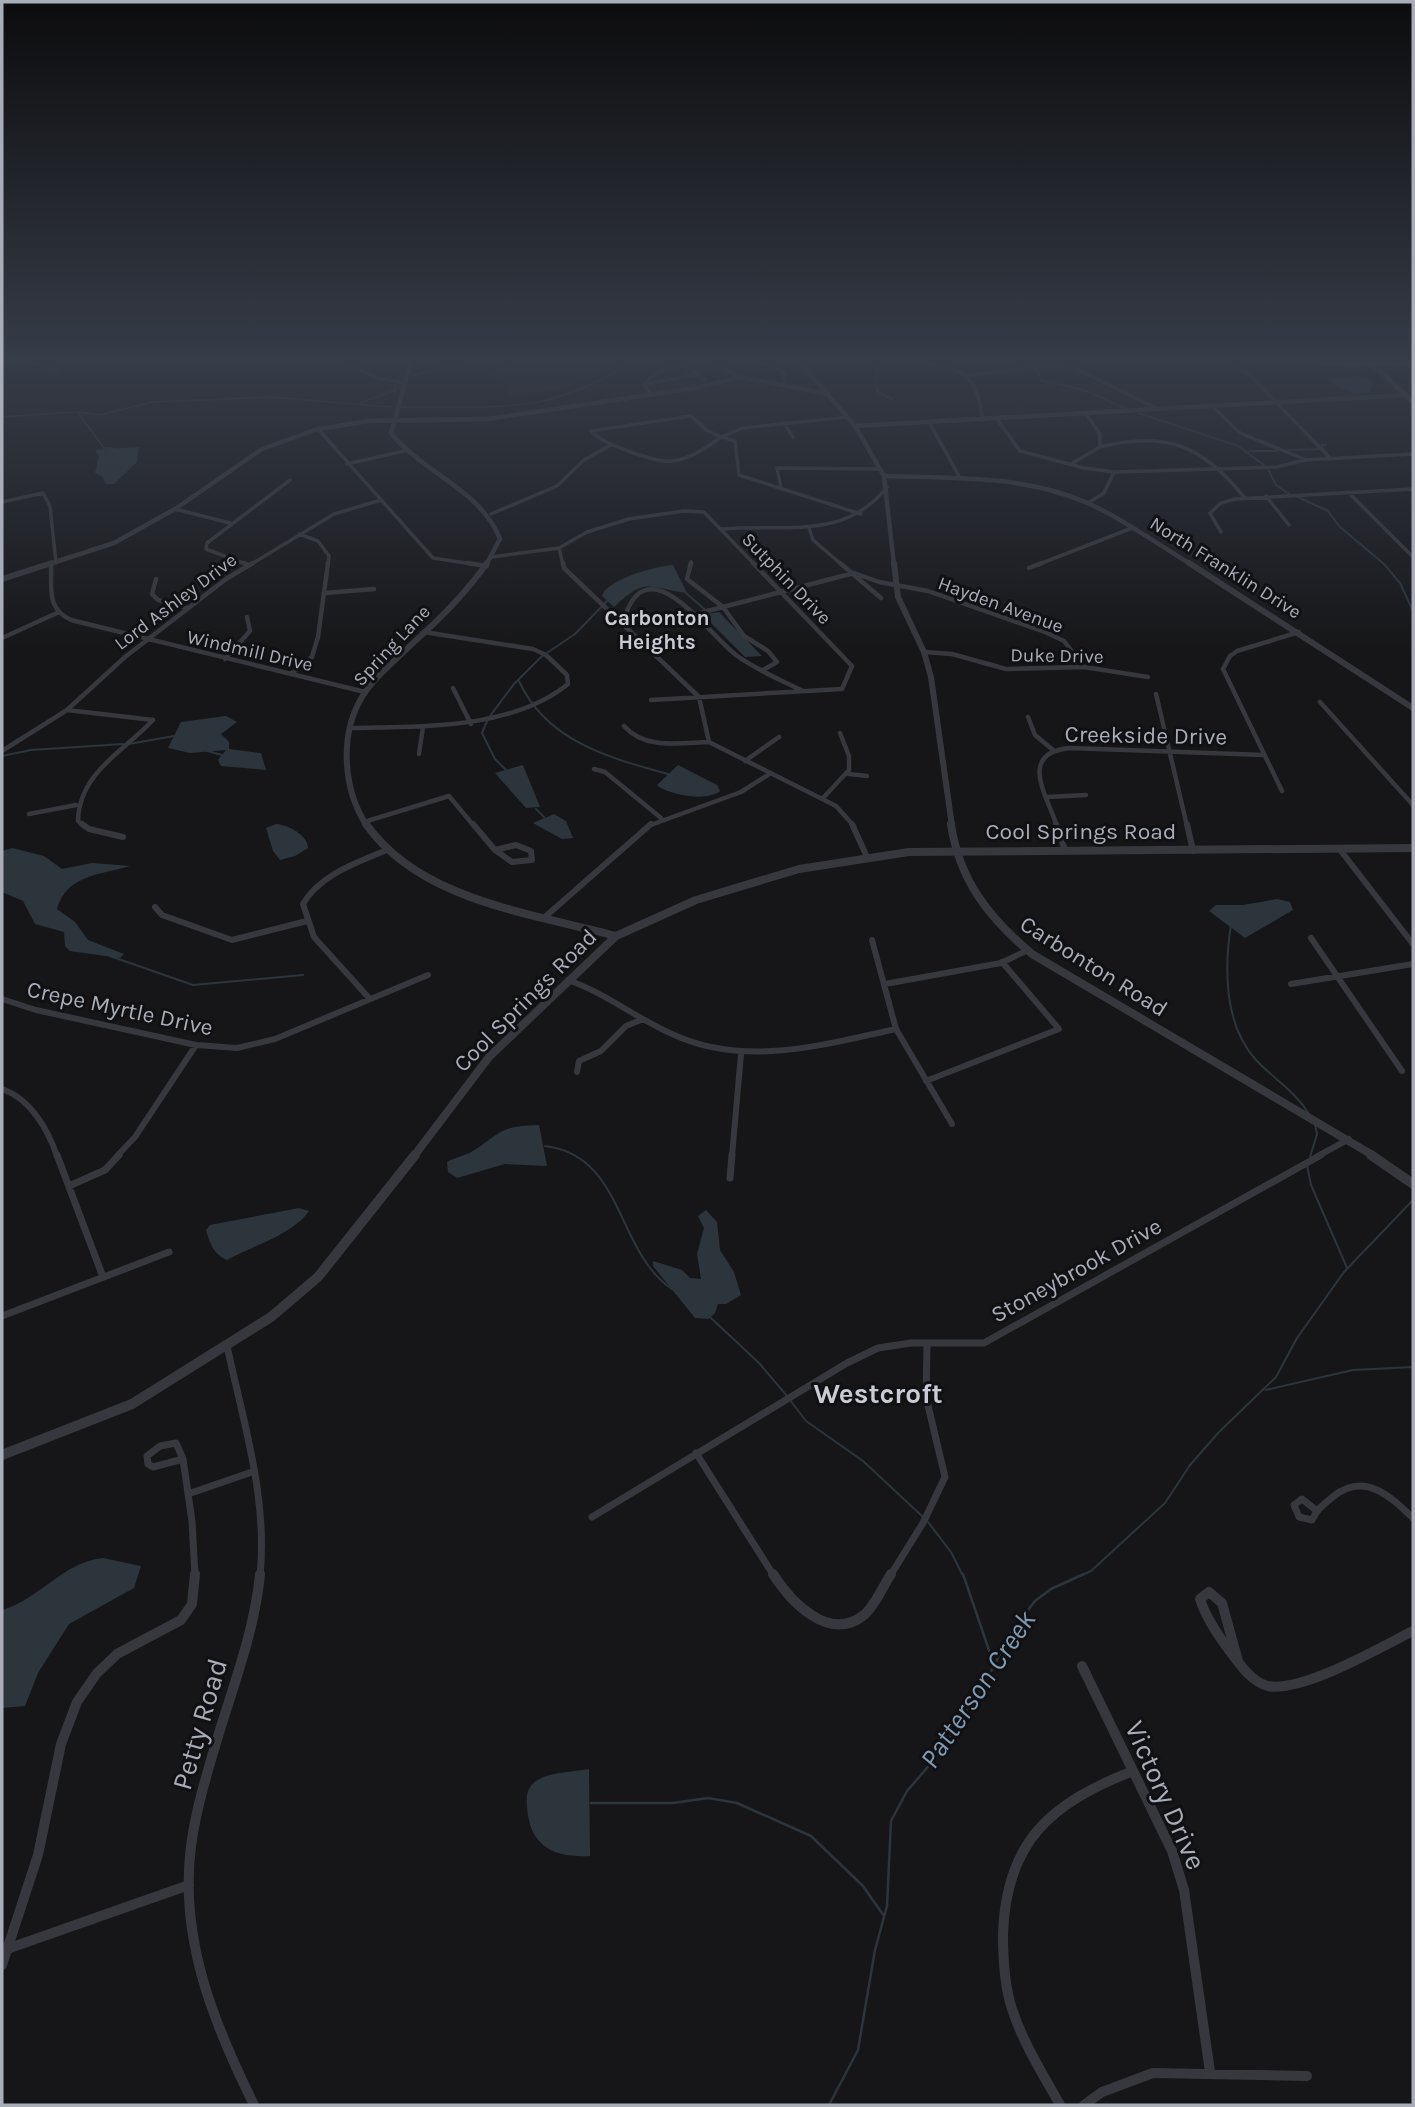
<svg xmlns="http://www.w3.org/2000/svg" width="1415" height="2107" font-family="Karla,sans-serif">
	<style>
		.built { fill: #222225 }
		.water { fill: #2c353c }
		.lines { fill: none; stroke-linecap: round; stroke-linejoin: round }
		.stream-far1 { stroke: #2c353c; stroke-width: 2 }
		.stream { stroke: #2c353c; stroke-width: 2.5 }
		.minor-far4 { stroke: #37383d; stroke-width: 3.5 }
		.minor-far3 { stroke: #37383d; stroke-width: 4.5 }
		.minor-far2 { stroke: #37383d; stroke-width: 6 }
		.minor-far1 { stroke: #37383d; stroke-width: 7 }
		.minor { stroke: #37383d; stroke-width: 10 }
		.tertiary-far3 { stroke: #37383d; stroke-width: 4.5 }
		.tertiary-far2 { stroke: #37383d; stroke-width: 6 }
		.tertiary-far1 { stroke: #37383d; stroke-width: 8 }
		.tertiary { stroke: #37383d; stroke-width: 10 }
		.secondary { stroke: #45474d; stroke-width: 5 }
		.motorway { stroke: #63666e; stroke-width: 6 }
		.labels { text-anchor: middle; stroke-width: 6; stroke-linejoin: round; paint-order: stroke }
		.far-street-label { font-size: 19px; fill: #a8adb8; stroke: #111113 }
		.far-neighbourhood-label { font-size: 21px; font-weight: bold; fill: #c9ccd4; stroke: #111113 }
		.street-label { font-size: 23px; fill: #a8adb8; stroke: #111113 }
		.near-neighbourhood-label { font-size: 28px; font-weight: bold; fill: #c9ccd4; stroke: #111113 }
		.near-water-label { font-size: 28px; font-style: italic; fill: #7f9bb3; stroke: #111113 }
		.near-street-label { font-size: 28px; fill: #a8adb8; stroke: #111113 }
	</style>
	<rect width="100%" height="100%" fill="#161618"/>
	<path class="built" d="M518 358H606L615 361 600 375 567 388 507 397 508 384 487 378 500 366Z"/>
	<path class="water" d="M1362 376 1371 380 1373 385 1368 393 1355 394 1333 384 1330 378Z
		M139 447 137 462 114 484H105L103 477 95 473 99 456 95 450Z
		M673 565 687 593C648 588 647 576 614 607L602 596C607 579 656 566 673 565Z
		M719 612 762 656 745 657 703 615Z
		M226 716 237 722 221 734 229 742V749L261 753 266 770 221 766 218 760 226 750 190 753 168 748 181 722Z
		M523 765 540 807 526 808 495 773Z
		M678 765 717 785 720 791C707 802 673 795 659 787L657 785Z
		M554 814 566 821 573 838 562 839 533 823Z
		M276 824C288 825 308 835 308 848L295 856 280 860 273 851 266 828Z
		M12 848 44 856 62 869 92 863 130 866C101 875 67 874 57 909L75 922 88 940 124 954 120 958 70 951 65 946 64 932 35 924 23 901 2 892V851Z
		M1277 899 1290 902 1293 910 1245 938 1209 911 1216 905H1243Z
		M539 1125 547 1166 505 1164 457 1178 448 1172 447 1162C455 1157 465 1156 473 1151 502 1132 500 1126 539 1125Z
		M299 1208 309 1211C292 1235 252 1246 227 1260 213 1254 210 1243 206 1230L210 1225Z
		M706 1210 717 1222 720 1250 734 1272 741 1295 726 1304H718L715 1313 708 1319 695 1318 653 1266V1261L682 1270 690 1278 701 1279 697 1254 704 1228 698 1216Z
		M103 1558 141 1566 134 1588 69 1624 38 1673 25 1706 2 1708V1610C40 1599 63 1562 103 1558Z
		M589 1769 590 1856C552 1858 529 1845 527 1806 526 1797 527 1787 536 1781 549 1772 573 1772 589 1769Z"/>
	<g class="lines">
		<path class="stream-far1" d="M870 358 878 373 875 383 878 392 892 399
			M1016 358 1035 366 1042 381C1060 385 1079 387 1096 395 1108 400 1112 404 1126 408
			M432 370 465 364 471 358
			M412 376 429 371
			M397 379 402 377
			M360 403 396 390 395 385
			M400 407C492 406 556 417 635 358
			M1138 413 1238 446 1265 466
			M79 414 104 448 116 449
			M2 417 76 412 100 415 152 402 272 397 391 407
			M1288 450 1323 449 1322 445H1326
			M1249 451H1278
			M1268 469 1276 485 1289 494
			M1298 497 1328 511 1339 526 1384 564 1400 583 1413 611
			M686 593 711 615
			M519 681C546 741 609 758 668 774
			M490 716 514 684 541 657 575 634 609 599
			M487 721 482 733 495 759 506 770
			M129 744 174 736
			M204 750 222 755
			M2 756 31 750 123 744
			M536 809 544 817
			M1231 925C1224 968 1224 1025 1256 1060 1274 1079 1295 1091 1309 1114
			M110 956 193 985 303 975
			M545 1146C624 1155 616 1252 672 1289
			M1310 1157 1317 1134 1315 1125
			M1307 1165 1311 1185 1347 1268
			M710 1317 759 1363 787 1396
			M1266 1390 1353 1370 1413 1367
			M790 1400 806 1421 863 1461 922 1516
			M928 1522 951 1552 963 1576
			M1080 1576 1091 1571 1165 1503 1190 1465 1219 1432 1276 1377 1297 1338 1344 1272 1413 1200"/>
		<path class="stream" d="M963 1574 993 1662
			M591 1803H673L708 1798 737 1803 811 1836 863 1886 884 1916
			M829 2105 858 2050 875 1950 887 1906 891 1821 907 1791 940 1753 986 1681 1013 1629 1035 1601 1051 1589 1084 1574"/>
		<path class="minor-far4" d="M17 358 58 371
			M332 358 378 378 404 383
			M898 358C946 370 978 359 982 420
			M1226 358 1251 376 1330 458
			M801 363 839 358
			M2 364 16 358
			M684 364 705 380
			M716 365 740 377
			M717 365C740 361 764 358 784 373L785 382
			M1387 367 1413 365
			M967 376 1041 366 1072 367 1156 408
			M644 384 697 375
			M651 395 644 384C661 364 687 363 711 360
			M1211 405 1240 433 1304 459
			M691 416 706 430 721 437C706 448 691 459 672 461 656 463 600 443 591 431Z
			M997 419 1020 451 1084 468 1114 472 1277 467 1305 460 1413 454
			M929 422 960 478
			M784 423 793 437
			M318 429 433 558 479 565
			M721 437 735 441 739 475 861 514
			M721 437 743 428 848 417
			M1100 447C1166 430 1203 446 1244 497
			M347 464 404 451
			M1071 464 1100 447V434L1087 415
			M781 488 777 468 880 469
			M1348 492 1413 557
			M1266 496 1289 525
			M2 502 43 493 50 506 56 563
			M1088 503 1104 493 1114 472
			M175 509 230 523
			M491 514 557 486 584 460 611 445
			M809 528 813 540 842 565
			M722 529C783 523 844 542 887 487
			M1221 532 1210 513 1221 503 1235 499 1413 489
			M299 534 318 541 329 556 328 565
			M559 548 563 565
			M492 557 559 548 587 532 629 519 684 511 704 512 755 565
			M248 565 206 549 207 543 290 480
			M250 565 334 514 381 500
			M690 565 691 562
			M1037 565 1132 528"/>
		<path class="minor-far3" d="M244 563 249 565
			M467 563 487 566
			M563 563 564 568 699 697 709 742 836 806 854 826
			M691 563 687 579 723 607 744 636 768 651 777 662 763 670
			M840 563 881 598
			M51 564C52 589 46 608 71 620L365 692
			M1029 568 1042 563
			M156 579 152 594 158 600 188 608
			M325 593 374 589
			M692 615 854 573 879 582 928 591 1045 632 1064 641 1084 667
			M623 623C645 540 707 633 736 655 756 670 781 680 803 691
			M2 638 57 613
			M924 652 952 654 1006 669 1084 667 1148 677
			M225 659 250 631 247 617
			M291 674 312 657 318 637 328 563
			M453 688 471 724
			M1156 694 1187 826
			M651 700 842 689 852 666 753 563
			M1320 702 1413 805
			M67 710 153 720
			M1028 717 1035 735 1053 750
			M624 726C645 750 680 743 709 742
			M352 728C422 726 511 730 568 684L567 675 546 655 533 649 424 632
			M2 751 67 710 125 657 226 579 253 563
			M419 754 423 727
			M745 761 779 737
			M594 769 605 772 661 818
			M849 774 867 776
			M1282 791 1223 669 1230 656 1237 651 1299 632
			M1047 797 1086 795
			M823 798 849 770V756L840 733
			M29 814 76 805
			M364 822 449 796 474 826
			M84 826 78 821C79 773 123 752 153 720
			M648 826 741 792 771 773
			M1057 826C1046 794 1018 753 1070 748L1264 755"/>
		<path class="minor-far2" d="M82 824 89 829 123 837
			M473 824 495 850
			M852 824 867 857
			M1056 824 1065 850
			M1187 824 1193 851
			M516 845 531 851 532 860 512 862 495 850Z
			M1341 851 1413 944
			M155 907 162 915 232 940 307 921
			M546 916 651 824
			M1311 938 1402 1071
			M872 940 896 1029 952 1124
			M568 980C605 993 636 1018 672 1034 745 1068 822 1045 896 1029
			M885 984 1001 963 1028 950
			M1291 984 1413 964
			M369 998 314 937 303 904C320 874 359 862 389 849
			M2 999 36 1010 196 1045 237 1048 275 1039 428 975
			M577 1072 579 1061 601 1051 626 1026 643 1019
			M926 1081 1059 1029 1002 962
			M2 1089C31 1099 48 1130 57 1156
			M117 1156 135 1137 196 1045
			M732 1156 741 1054
			M1318 1156 1349 1139"/>
		<path class="minor-far1" d="M57 1155 103 1277
			M730 1178 732 1155
			M69 1186 105 1170 119 1155
			M2 1316 169 1252
			M227 1346C243 1421 268 1498 260 1576
			M176 1443 183 1459 153 1467 148 1464 147 1456 160 1446Z
			M696 1453 774 1576
			M183 1459 192 1521 195 1576
			M188 1494 252 1472
			M1316 1510 1302 1499 1294 1505 1299 1517 1312 1520C1317 1509 1324 1504 1334 1496 1365 1472 1390 1496 1413 1518
			M592 1517 847 1363 878 1348 911 1343H984L1321 1155
			M890 1576 923 1523 945 1477 926 1397 927 1345"/>
		<path class="minor" d="M773 1574C791 1602 829 1643 864 1615 875 1606 883 1586 891 1574
			M1238 1661 1222 1603 1209 1592 1200 1599C1206 1618 1217 1634 1229 1650 1239 1663 1251 1682 1268 1686 1302 1693 1381 1647 1413 1631
			M1082 1666 1172 1851 1184 1890 1210 2072
			M7 1949 189 1885
			M2 1965 38 1855 61 1744 77 1702 97 1673 117 1654 181 1620 192 1604 195 1574
			M254 2105C214 2024 179 1939 191 1846 196 1808 208 1770 219 1733 235 1681 255 1628 260 1574
			M1060 2105C1043 2074 1023 2043 1012 2009 1004 1985 1003 1959 1003 1934 1006 1841 1051 1803 1133 1771
			M1084 2105 1102 2092 1153 2073 1307 2076"/>
		<path class="tertiary-far3" d="M412 358 391 433C424 474 480 489 500 539L486 565
			M796 358 855 426 884 476 894 565
			M855 426 1407 395
			M884 476C951 478 1022 475 1085 502 1122 518 1157 544 1192 565
			M46 565 114 543 175 509 262 449 318 429 369 421 488 419 695 388 740 377 828 394"/>
		<path class="tertiary-far2" d="M894 563 898 597 924 652 931 677 952 826
			M1189 563 1413 708
			M2 579 52 563
			M367 826C343 790 339 735 362 697 375 676 397 659 414 642 441 618 466 593 487 563"/>
		<path class="tertiary-far1" d="M366 824C420 901 532 913 616 936
			M951 824C959 880 989 918 1032 954L1374 1156
			M414 1156 489 1057 616 936 696 900 799 869 909 852 1413 848"/>
		<path class="tertiary" d="M1371 1155 1413 1184
			M2 1455 132 1404 271 1317 318 1277 415 1155"/>
		<path class="secondary" d="M1372 364 1413 402"/>
		<path class="motorway" d="M1291 358 1350 364 1413 361"/>
	</g>
	<linearGradient id="sky" x2="0" y2="1"><stop stop-color="#0c0c0d"/><stop offset="0.55" stop-color="#363c48"/><stop offset="1" stop-color="#363c48" stop-opacity="0"/></linearGradient>
	<rect width="1415" height="653" fill="url(#sky)"/>
	<g class="labels">
		<g class="far-street-label">
			<text transform="translate(1226 567) rotate(32)" y="7">North Franklin Drive</text>
			<text transform="translate(787 578) rotate(46)" y="7">Sutphin Drive</text>
			<text transform="translate(175 601) rotate(-37)" y="7">Lord Ashley Drive</text>
			<text transform="translate(1001 604) rotate(20)" y="7">Hayden Avenue</text>
			<text transform="translate(391 645) rotate(-47)" y="7">Spring Lane</text>
			<text transform="translate(250 650) rotate(13)" y="7">Windmill Drive</text>
			<text transform="translate(1057 655) rotate(1)" y="7">Duke Drive</text>
		</g>
		<g class="far-neighbourhood-label">
			<text x="657" y="625">Carbonton<tspan x="657" dy="24">Heights</tspan></text>
		</g>
		<g class="street-label">
			<text transform="translate(1146 735) rotate(1)" y="8">Creekside Drive</text>
			<text x="1081" y="839">Cool Springs Road</text>
			<text transform="translate(1094 966) rotate(32)" y="8">Carbonton Road</text>
			<text transform="translate(525 1000) rotate(-45)" y="8">Cool Springs Road</text>
			<text transform="translate(120 1008) rotate(12)" y="8">Crepe Myrtle Drive</text>
			<text transform="translate(1076 1270) rotate(-29)" y="8">Stoneybrook Drive</text>
		</g>
		<g class="near-neighbourhood-label">
			<text x="878" y="1403">Westcroft</text>
		</g>
		<g class="near-water-label">
			<text transform="translate(977 1689) rotate(-56)" y="10">Patterson Creek</text>
		</g>
		<g class="near-street-label">
			<text transform="translate(199 1724) rotate(-74)" y="10">Petty Road</text>
			<text transform="translate(1166 1795) rotate(66)" y="10">Victory Drive</text>
		</g>
	</g>
	<rect width="1415" height="2107" fill="none" stroke="#a8adb8" stroke-width="7"/>
</svg>
